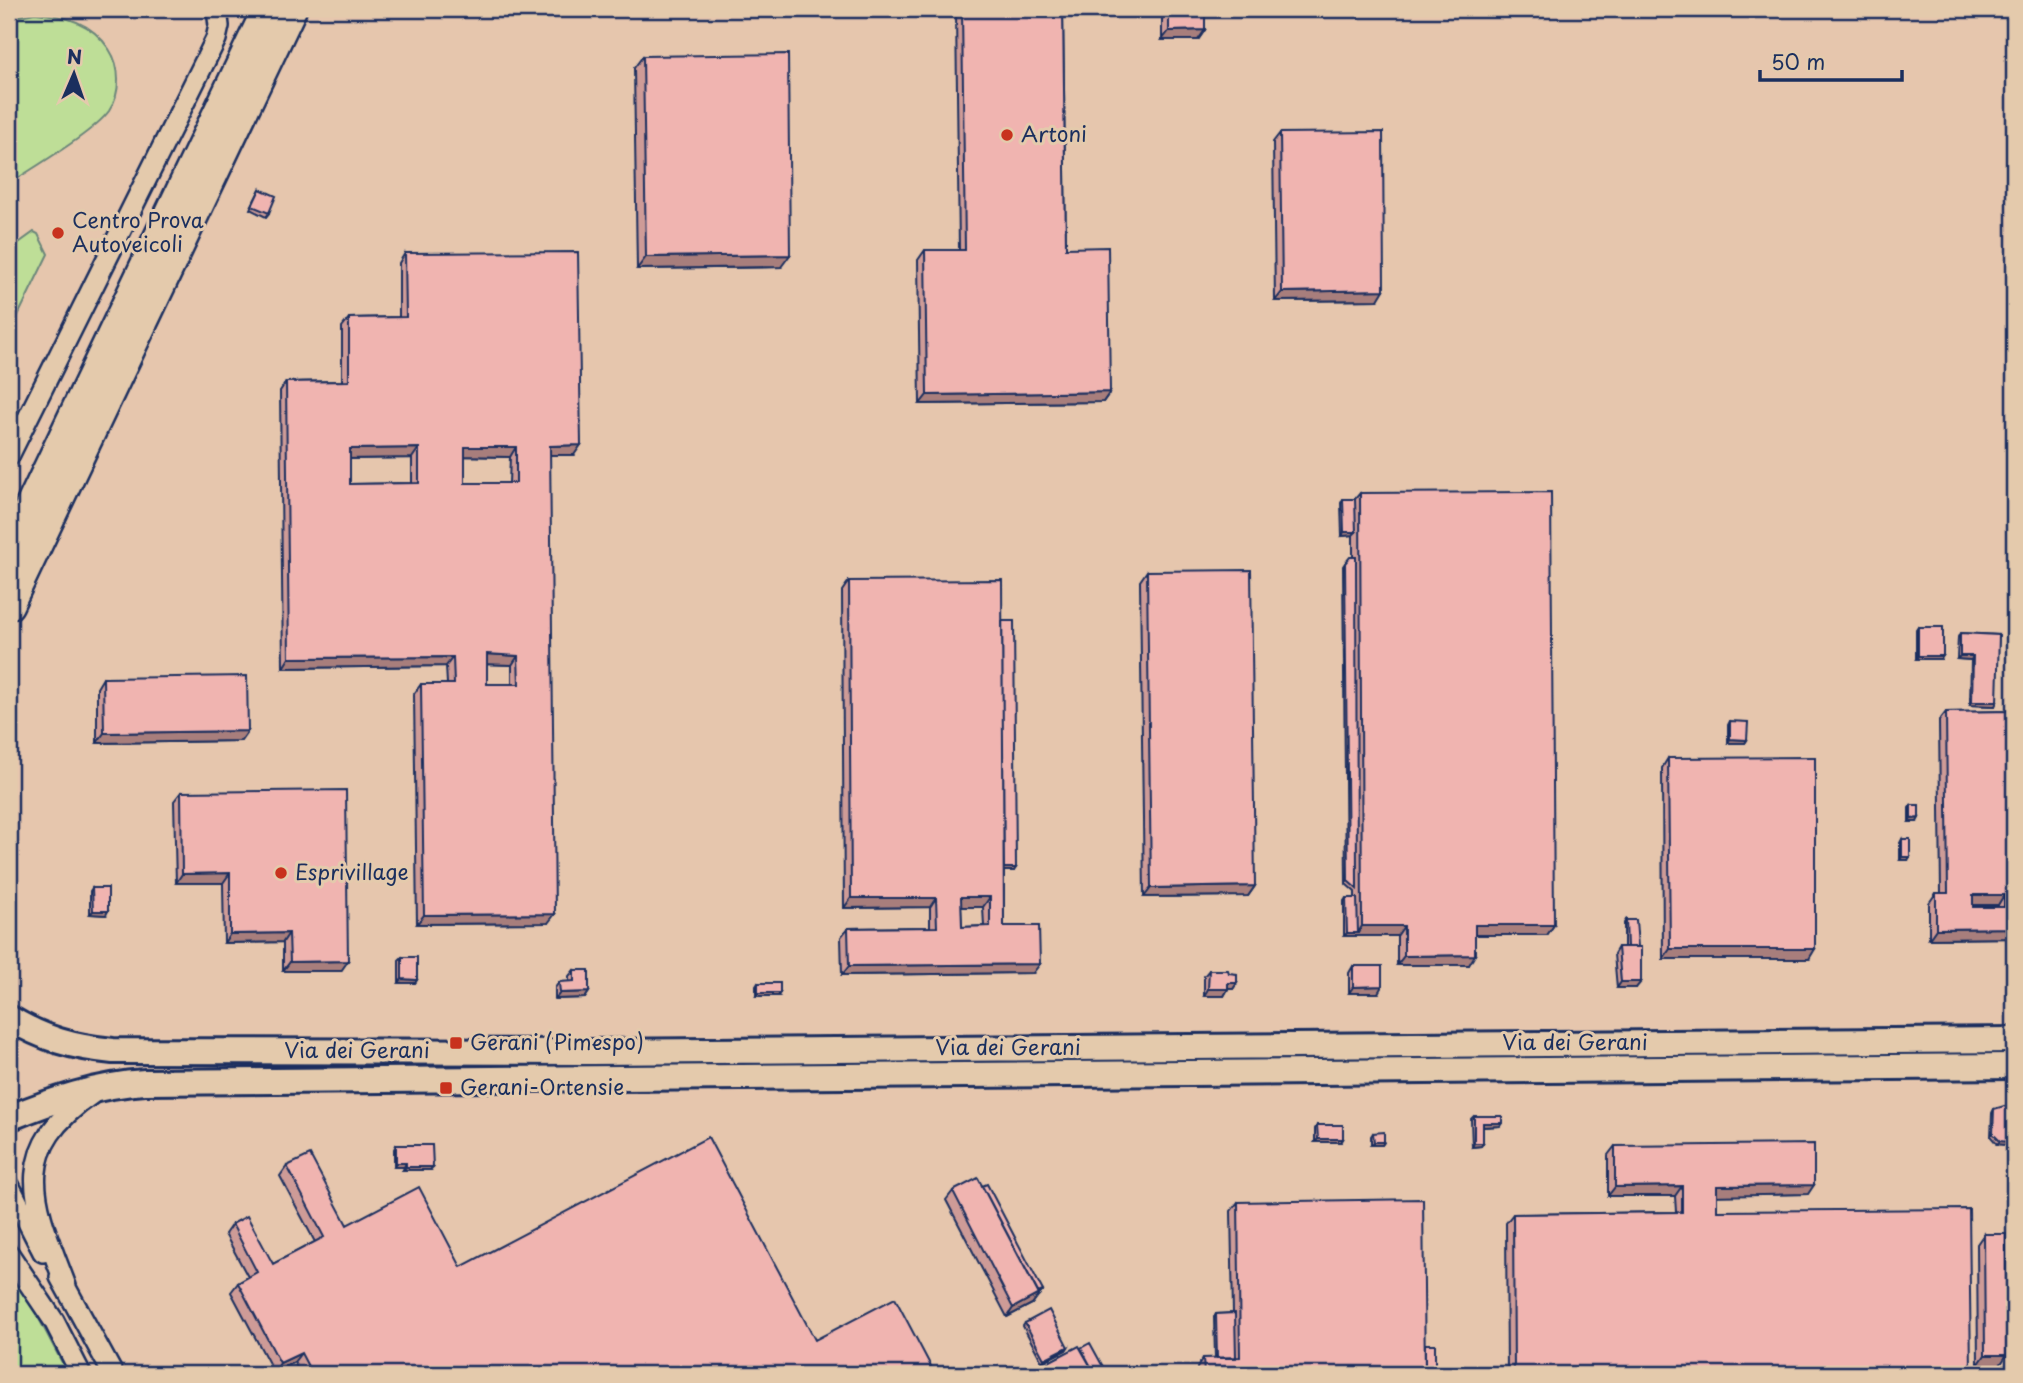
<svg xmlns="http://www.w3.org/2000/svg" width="2023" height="1383" font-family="'Playpen Sans',sans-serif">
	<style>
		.green { fill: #bede97; stroke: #6c867a; stroke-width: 2 }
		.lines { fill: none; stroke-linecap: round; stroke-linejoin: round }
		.minor-casing { stroke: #1b2f5e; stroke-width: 24 }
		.tertiary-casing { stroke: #1b2f5e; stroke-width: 30 }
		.secondary-casing { stroke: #1b2f5e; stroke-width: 33 }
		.minor { stroke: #e4caac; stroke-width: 19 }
		.tertiary { stroke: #e4caac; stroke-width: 24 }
		.secondary { stroke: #e4caac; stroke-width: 28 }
		.wall { fill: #ce9b97; stroke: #1b2f5e; stroke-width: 2; fill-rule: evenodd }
		.shaded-wall { fill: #a87e7b; stroke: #1b2f5e; stroke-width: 2 }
		.building { fill: #f0b4b0; stroke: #1b2f5e; stroke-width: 2; fill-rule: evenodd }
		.poi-dot { fill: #c8321e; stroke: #e4caac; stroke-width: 2.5 }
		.labels { text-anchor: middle; stroke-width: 6; stroke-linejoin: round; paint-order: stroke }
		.poi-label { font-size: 21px; fill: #1b2f5e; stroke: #e4caac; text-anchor: start }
		.street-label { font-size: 21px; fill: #1b2f5e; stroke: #e4caac }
	</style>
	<rect width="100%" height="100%" fill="#e6c6ad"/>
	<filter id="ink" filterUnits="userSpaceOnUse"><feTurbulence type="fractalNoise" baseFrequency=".0143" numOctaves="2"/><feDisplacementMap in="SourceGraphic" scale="14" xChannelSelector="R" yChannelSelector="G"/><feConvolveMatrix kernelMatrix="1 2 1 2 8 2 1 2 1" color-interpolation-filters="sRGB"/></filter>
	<g filter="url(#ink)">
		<path class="green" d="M35 13C66 16 91 22 109 49 121 67 121 93 109 111 93 133 34 167 9 184V18Z
			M34 232 38 234 48 254 9 334V250Z
			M9 1266 17 1277 68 1374H9Z"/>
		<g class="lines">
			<defs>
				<path id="minor" d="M9 456 216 39 219 26 217 9
					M9 1185 43 1252
					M9 1254 54 1321 81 1374
					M60 1277 113 1374
					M66 1286C36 1206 6 1153 92 1094"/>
				<path id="tertiary" d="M9 1018C44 1039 72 1047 113 1051L591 1052 2014 1040
					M9 1118C53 1100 97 1085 145 1082L2014 1066"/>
				<path id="secondary" d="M9 550 267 9
					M9 605 292 9"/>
			</defs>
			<use href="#minor" class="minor-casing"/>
			<use href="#tertiary" class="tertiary-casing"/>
			<use href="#secondary" class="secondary-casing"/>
			<use href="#minor" class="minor"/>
			<use href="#tertiary" class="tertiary"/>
			<use href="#secondary" class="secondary"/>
		</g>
		<path class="wall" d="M958 9H1063L1066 248 1110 392 1103 402 920 404 918 260 925 250H959L956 13Z
			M1162 9H1205V30L1198 40H1162Z
			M643 56 781 267 637 269 634 68Z
			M1280 133 1378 300 1275 301 1273 142Z
			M260 189 269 213 266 217 250 209Z
			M405 253 574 455H550L548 923 417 924 414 694 421 684H447L446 666 283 668 280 391 286 382 342 381V327L349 318 399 317V263ZM465 456 510 457 509 483H465ZM412 458V483L350 484V459ZM487 664 512 665V684H487Z
			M1360 493 1554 925 1547 935H1475L1469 965H1397V936H1344V901L1346 898H1355V892L1346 884 1343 566 1345 563 1353 557V535L1342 536 1341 503 1343 499H1355Z
			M1147 571 1255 886 1248 896 1144 897 1140 581Z
			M849 581 1002 621 1014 871H1004V926L1033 973 842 975 841 937 848 928 930 927V907L844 908 842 591ZM961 907H983L984 926 962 927Z
			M1918 627 1941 659H1916V630Z
			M1960 633 1999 635 1995 706 1970 705 1971 660 1957 659 1958 637Z
			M103 678 241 741 97 743V688Z
			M2014 711V944H2013V938L1929 939V903L1936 893H1941L1939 721 1946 712ZM1973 905H1998V907H1973Z
			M1730 721 1747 740 1745 743H1728V725Z
			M1668 758 1809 959H1663L1662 768Z
			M181 792 341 971H283V942L224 943 223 883H176L174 801Z
			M1911 805 1917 822H1909V808Z
			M1902 839 1908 860H1900V843Z
			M92 888 106 915 90 914V891Z
			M1626 920 1636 988H1617L1614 954 1618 947H1624V923Z
			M402 957 417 980 415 983H399V960Z
			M1353 966 1378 993H1349V973Z
			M574 970 589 992 585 998 555 999V988L559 982H569V976Z
			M1209 970 1229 973 1237 983 1233 989H1228L1224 996H1204V976Z
			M758 983 778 996H756V986Z
			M1994 1109 2014 1137 2005 1145 1997 1144 1991 1137 1992 1113Z
			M1474 1116 1500 1126 1483 1127V1143L1481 1146 1472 1147 1471 1119Z
			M1317 1125 1343 1139 1341 1142H1315V1129Z
			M1373 1133 1384 1142 1382 1145H1371V1136Z
			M396 1145 430 1170H403L404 1167H394V1149Z
			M1615 1146 1808 1194 1717 1195V1211L1971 1374H1507L1506 1223 1513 1214 1676 1212 1675 1196H1608V1155Z
			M287 1166 347 1225 461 1267 815 1340 935 1374H300L294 1362 274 1373 231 1292 238 1283 248 1277 225 1234 232 1224 273 1264 315 1242 280 1176Z
			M953 1191 1043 1291 1038 1296 1032 1304 1007 1317 946 1200Z
			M1238 1202 1425 1344 1435 1374H1197V1368L1203 1358H1215L1214 1317 1216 1314 1233 1313 1231 1211Z
			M1984 1234 2000 1365H1978L1977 1244Z
			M1025 1323 1068 1347 1066 1350 1042 1362 1023 1326Z
			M1081 1348 1107 1374H1032L1037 1368Z"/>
		<path class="shaded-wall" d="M1205 30 1198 40H1162L1169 31Z
			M790 255 781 267 637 269 646 257Z
			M1384 290 1378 300 1275 301 1282 292Z
			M1110 392 1103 402 920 404 927 395Z
			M581 445 574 455H543L550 446Z
			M465 447H516L510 457 458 456Z
			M419 448 412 458 344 459 350 449Z
			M1344 532H1356L1353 535 1342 536Z
			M487 654 518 656 512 665 481 664Z
			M1918 656H1943L1941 659H1916Z
			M1960 656H1973L1971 660 1957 659Z
			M453 657 446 666 283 668 289 658Z
			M1972 702H1997L1995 706 1970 705Z
			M248 731 241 741 97 743 104 733Z
			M1730 739 1747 740 1745 743H1728Z
			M1919 818 1917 822H1909L1911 819Z
			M1902 857H1910L1908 860H1900Z
			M999 868H1016L1014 871H997Z
			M230 873 223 883H176L182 874Z
			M1255 886 1248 896 1144 897 1151 888Z
			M1973 895H2004L1998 905H1966Z
			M961 897H990L983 907H954Z
			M851 898H936L930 907 844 908Z
			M93 911H108L106 915 90 914Z
			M555 914 548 923 417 924 424 915Z
			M1475 925H1554L1547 935H1469Z
			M1362 926H1404L1397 936H1344L1347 933H1358Z
			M2014 928 2013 938 1929 939 1936 929Z
			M289 933 283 942 224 943 230 934Z
			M1670 949H1815L1809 959H1663Z
			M1475 955 1469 965H1397L1404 956Z
			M348 961 341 971H283L290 962Z
			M1040 964 1033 973 842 975 849 966Z
			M402 979 417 980 415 983H399Z
			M1621 982H1641L1636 988H1617Z
			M1228 983H1237L1233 989H1228L1224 996H1204L1208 989Z
			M1382 986 1378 993H1349L1353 987Z
			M589 992 585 998 555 999 560 993Z
			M758 993H780L778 996H756Z
			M1483 1123H1502L1500 1126 1481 1127Z
			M2014 1136 2005 1145 1997 1144 2000 1141Z
			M1318 1139H1343L1341 1142H1315Z
			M1374 1142H1384L1382 1145H1371Z
			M1474 1143H1483L1481 1146 1472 1147Z
			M396 1163H406L404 1167H394Z
			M406 1167H433L430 1170H403Z
			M1814 1185 1808 1194 1710 1196 1717 1186Z
			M1682 1186 1675 1196H1608L1615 1187Z
			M1043 1291 1038 1296 1032 1304 1007 1317 1013 1308Z
			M1068 1347 1066 1350 1042 1362 1044 1359Z
			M301 1353 294 1362 274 1373 280 1363Z
			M1985 1355H2007L2000 1365H1978Z"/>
		<path class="building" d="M962 9H1063L1066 248 1108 247 1110 392 927 395 925 250H965Z
			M1169 9H1205V30L1169 31Z
			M788 54 790 255 646 257 643 56Z
			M1383 132 1384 290 1282 292 1280 133Z
			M260 189 276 196 269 213 252 206Z
			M578 252 581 445 550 446 555 914 424 915 421 684H454L453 657 289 658 286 382 349 381V318L406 317 405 253ZM465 447H516V483H465ZM419 448V483L350 484V449ZM487 654 518 656 519 684H487Z
			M1551 492 1554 925H1475V955L1404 956V926H1362L1360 493Z
			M1343 499H1355L1356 532H1344Z
			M1350 557H1356L1357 889 1348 881 1345 563Z
			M1251 570 1255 886 1151 888 1147 571Z
			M1002 580 1004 926H1039L1040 964 849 966 848 928 937 927 936 898H851L849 581ZM961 897H990V926L962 927Z
			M1002 621H1014L1016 868H1004Z
			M1918 627H1943V656H1918Z
			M1960 633 1999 635 1997 702H1972L1973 656H1960Z
			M247 676 248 731 104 733 103 678Z
			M2014 711V928L1936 929V893H1948L1946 712ZM1973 895H2004V907H1973Z
			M1730 721 1748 722 1747 740 1730 739Z
			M1815 757V949H1670L1668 758Z
			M346 790 348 961 290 962 289 933 230 934V873L182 874 181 792Z
			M1911 805H1919V818L1911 819Z
			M1902 839H1910V857H1902Z
			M92 888H108V911H93Z
			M1346 898H1357L1358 933H1347Z
			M1626 920H1636L1638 947H1627Z
			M1618 947H1641V982H1621Z
			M402 957H417V980L402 979Z
			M1353 966H1382V986L1353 987Z
			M574 970H589V992L560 993 559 982 574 981Z
			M1209 970H1228L1229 973 1237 974V983H1228V989H1208Z
			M758 983H780V993H758Z
			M2004 1106 2014 1110V1136L2008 1142 2000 1141 1993 1134 1994 1109Z
			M1474 1116H1502V1123H1483V1143H1474Z
			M1317 1125H1343V1139H1318Z
			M1384 1132V1142H1374L1373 1133Z
			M708 1137 815 1340 895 1298 935 1374H312L301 1353 280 1363 238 1283 257 1272 232 1224 247 1216 273 1264 324 1237 287 1166 310 1155 347 1225 419 1187 461 1267Z
			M1814 1144V1185L1717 1186V1211L1969 1209 1971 1374H1514L1513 1214 1682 1212V1186L1615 1187V1146Z
			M396 1145H432L433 1167H406V1163H396Z
			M978 1178 1039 1294 1013 1308 953 1191Z
			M987 1184 1043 1291 1038 1293 982 1186Z
			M1423 1199 1425 1374H1204L1203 1358 1240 1357 1238 1202Z
			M1984 1234H2006L2007 1355H1985Z
			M1049 1310 1068 1347 1044 1359 1025 1323Z
			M1235 1313 1236 1358H1217L1216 1314Z
			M1090 1343 1107 1374H1095L1081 1348Z
			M1425 1344H1435V1374H1425Z
			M1079 1346 1095 1374H1040L1037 1368Z
			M1011 1370 1013 1374H1004Z"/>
	</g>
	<g class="poi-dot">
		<circle cx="1007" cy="135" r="7"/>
		<circle cx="58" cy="233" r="7"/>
		<circle cx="281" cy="873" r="7"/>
		<rect x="449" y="1036" width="14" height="14" rx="3.5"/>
		<rect x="439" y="1081" width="14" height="14" rx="3.5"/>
	</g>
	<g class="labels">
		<g class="poi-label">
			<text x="1021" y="142">Artoni</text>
			<text x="72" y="228">Centro Prova<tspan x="72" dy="24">Autoveicoli</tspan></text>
			<text x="295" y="880">Esprivillage</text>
			<text x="470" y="1050">Gerani (Pimespo)</text>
			<text x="460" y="1095">Gerani-Ortensie</text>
		</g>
		<g class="street-label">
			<text x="1575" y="1050">Via dei Gerani</text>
			<text x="1008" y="1055">Via dei Gerani</text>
			<text x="357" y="1058">Via dei Gerani</text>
		</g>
	</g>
	<rect width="2023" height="1383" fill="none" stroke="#e4caac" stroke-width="35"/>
	<rect x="18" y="18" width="1988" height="1348" fill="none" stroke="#1b2f5e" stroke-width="2.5" filter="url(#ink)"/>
	<g transform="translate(74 74) rotate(2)" stroke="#e4caac" stroke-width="5" paint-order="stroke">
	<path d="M0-5L12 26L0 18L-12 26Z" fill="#1b2f5e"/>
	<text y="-10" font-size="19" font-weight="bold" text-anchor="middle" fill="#1b2f5e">N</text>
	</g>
	<path d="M1760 70v10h142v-10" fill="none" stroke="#1b2f5e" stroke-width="3.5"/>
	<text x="1771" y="70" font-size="21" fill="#1b2f5e" stroke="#e4caac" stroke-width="5" paint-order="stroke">50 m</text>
</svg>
